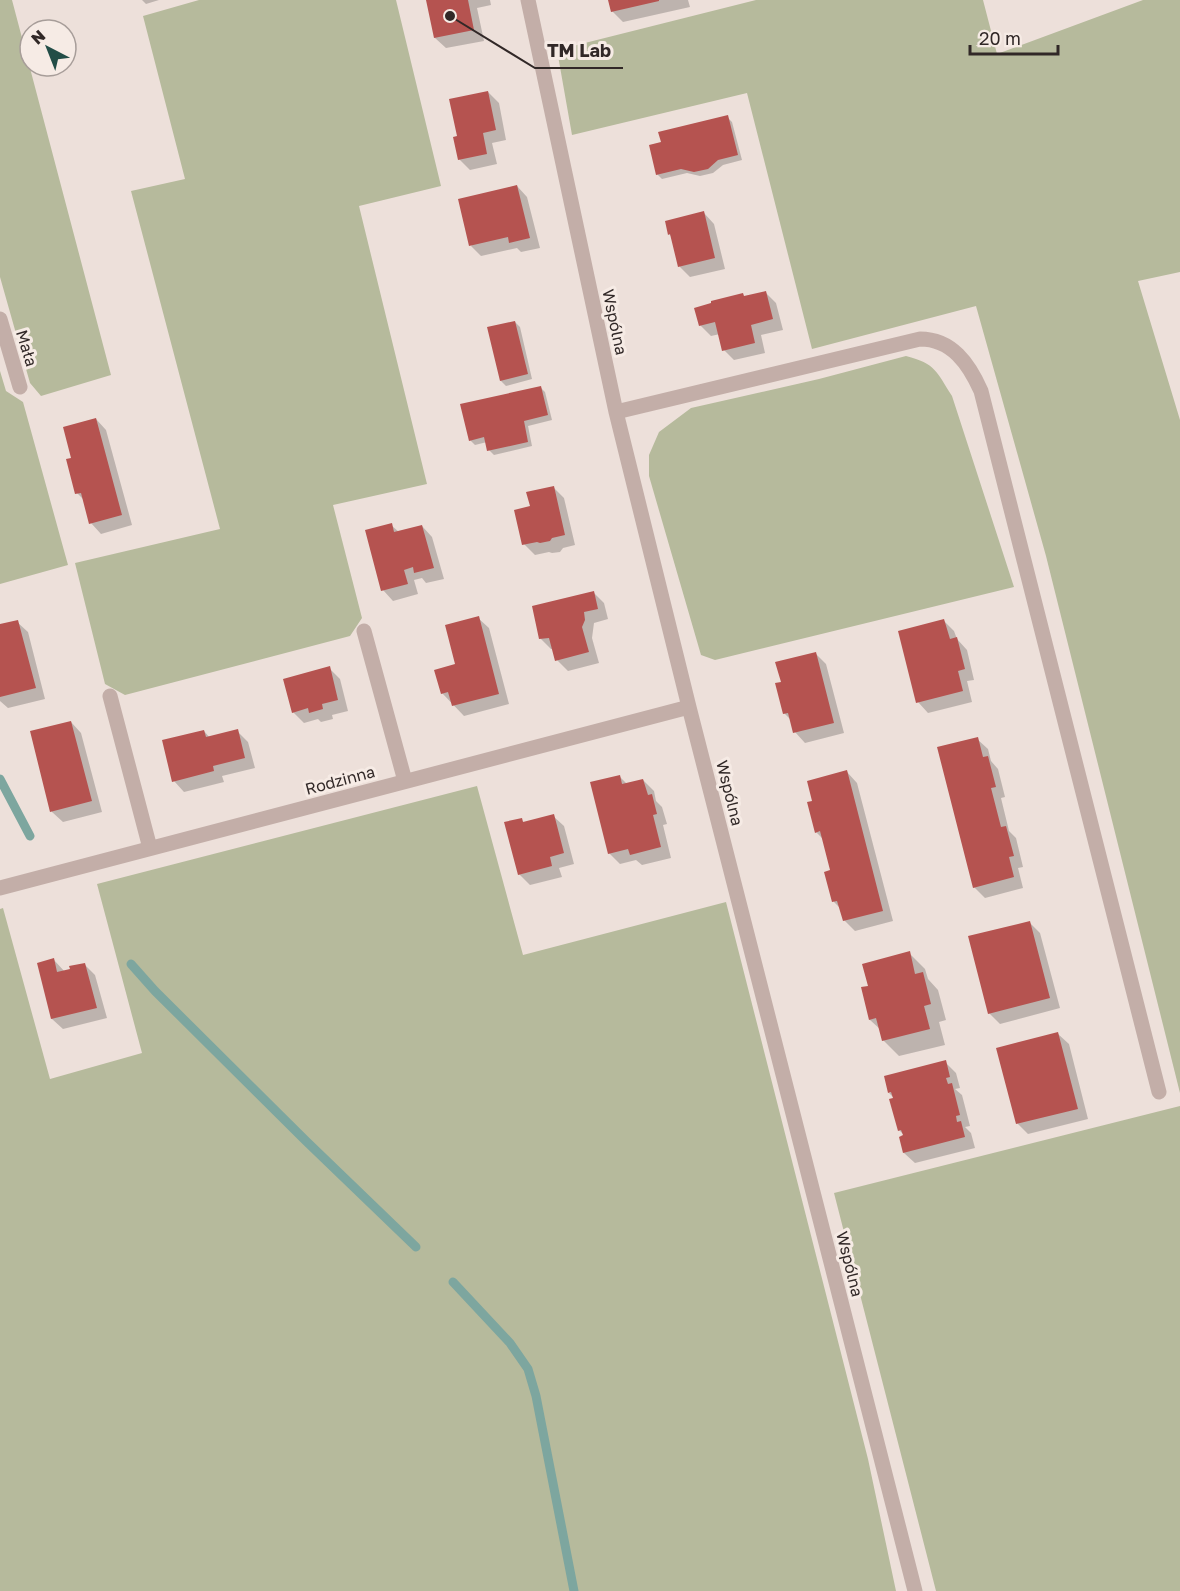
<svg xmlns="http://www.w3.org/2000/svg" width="1180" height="1591" font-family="'Golos Text',sans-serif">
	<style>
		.green { fill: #b6ba9c }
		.shadow { fill: #0003 }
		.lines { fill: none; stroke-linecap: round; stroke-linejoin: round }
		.stream { stroke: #7da69f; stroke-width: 9 }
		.building { fill: #b55350 }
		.minor { stroke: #c3aea8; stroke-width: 15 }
		.labels { text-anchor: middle; stroke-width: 6; stroke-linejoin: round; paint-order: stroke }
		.street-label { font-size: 16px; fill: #312827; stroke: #f6ebe5 }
		.leader { fill: none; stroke: #312827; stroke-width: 2 }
		.callout-dot { fill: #312827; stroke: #f6ebe5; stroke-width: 2 }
		.callout-label { font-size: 18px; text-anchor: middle; font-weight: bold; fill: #312827; stroke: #f6ebe5; stroke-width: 6; stroke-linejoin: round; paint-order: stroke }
	</style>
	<rect width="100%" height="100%" fill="#ede0da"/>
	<path class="green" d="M0 0H12L111 375 41 396 30 383 0 277Z
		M199 0H396L441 186 359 206 427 484 333 505 362 618 350 636 125 695 105 684 75 563 220 529 131 191 185 179 143 16Z
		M756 0H983L997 54 1143 0H1180V272L1138 281 1180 420V1093L1046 556 976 306 812 349 747 93 572 135 557 50Z
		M906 356C936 364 936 371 952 396L1014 587 715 660 701 655 649 476V455L659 432 691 408 819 379Z
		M0 371 6 391 23 402 68 565 0 584Z
		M477 786 523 955 726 902 868 1459 896 1591H0V909L3 908 50 1079 142 1053 97 884Z
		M1180 1106V1591H936L834 1193Z"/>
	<path class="shadow" d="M142 0H159L146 4Z
		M428 0H490L491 5 477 8 484 41 446 48 435 38Z
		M609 0H688L690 7 623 22 612 11Z
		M488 92 499 103 506 140 492 143 497 164 470 170 459 159V137Z
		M727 117 732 122 742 160 723 165 713 173 700 176 687 173 662 179 657 174Z
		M517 186 527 197 540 248 521 252 517 248 481 256 471 246Z
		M704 213 714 224 725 269 690 277 680 267 672 237 669 234Z
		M765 292 776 303 783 330 761 335 765 353 734 360 724 350 720 334 711 336 700 325Z
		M515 322 520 327 532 379 506 386 501 381Z
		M540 387 545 392 552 420 528 426 532 446 494 455 489 450 487 442 475 445 470 440Z
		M96 419 106 430 132 525 101 534 91 523 85 501 77 493 73 459Z
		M553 487 564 498 575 545 563 548 560 552 552 553 549 552 535 555 524 544 531 507Z
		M391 525 399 532 422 526 432 537 444 579 426 583 422 578 414 580 418 594 393 601 383 590Z
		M593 592 604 603 608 619 594 623 592 638 599 663 568 671 557 660 554 649H551L540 638Z
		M478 618 489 628 509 704 464 716 442 693Z
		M944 621 954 631 957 639 967 650 974 680 967 681 972 702 928 713 918 702Z
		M17 622 28 632 45 699 8 708 0 701V626Z
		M815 653 826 664 844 733 805 743 795 732 791 720 784 713 782 683Z
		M329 668 340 679 348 711 332 715 333 719 321 722 318 719 304 723 293 712Z
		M71 722 81 733 102 812 63 822 52 812 32 732Z
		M204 731 210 738 237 731 248 742 255 768 222 776 224 782 184 792 174 781Z
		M977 739 988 749 991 761 998 769 1005 797 1001 798 1009 831 1016 838 1023 867 1018 868 1023 888 985 898 974 887Z
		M847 772 857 783 893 921 855 931 844 920 841 909 834 902 831 871 823 839 816 832 814 802Z
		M619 776 627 784 643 780 654 791 656 801 662 807 667 824 663 825 671 858 642 865 636 860 620 864 609 853Z
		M553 816 564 826 574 864 559 868 562 877 530 885 519 874 521 820 525 823Z
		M1029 922 1040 933 1060 1008 1000 1024 989 1013Z
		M909 953 925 969 928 979 938 990 946 1020 939 1022 945 1045 899 1056 883 1040 881 1030 870 1020V987Z
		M54 960 65 972 84 964 95 975 107 1018 63 1029 52 1019Z
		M1058 1034 1069 1044 1088 1119 1028 1134 1017 1123Z
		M945 1062 956 1073 960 1088 955 1089 962 1095 970 1126 965 1127 971 1133 975 1148 915 1163 904 1153 905 1136 899 1130 895 1099 889 1093Z"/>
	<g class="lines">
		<path class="stream" d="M0 779 30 836
			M131 964 155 991 306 1141 416 1247
			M453 1282 510 1343 528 1369 536 1396 574 1591"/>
	</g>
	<path class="building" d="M426 0H468L474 30 434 38Z
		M608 0H659V1L611 12Z
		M488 91 496 130 483 133 487 154 458 160 453 137 457 136 449 99Z
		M728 115 738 155 718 160 708 169 694 172 681 169 656 175 649 145 661 142 658 132Z
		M517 185 530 238 509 243 508 237 469 246 458 199Z
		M704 211 715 258 678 267 670 234 668 235 665 221Z
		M766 291 773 319 751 325 755 343 722 351 715 322 699 326 694 308 711 303V301L743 293 744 296Z
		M515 321 528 374 500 381 487 327Z
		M541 386 548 415 524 421 528 442 487 451 484 437 469 441 460 404Z
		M96 418 122 515 89 524 81 493 75 494 66 459 71 458 63 427Z
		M554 486 565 535 552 538 550 541 540 543 537 542 522 545 514 510 530 506 526 492Z
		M392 523 394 532 422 525 434 568 414 573 413 567 404 570 408 584 381 591 365 530Z
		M594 591 598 609 584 612 585 620 582 627 589 652 555 661 549 638 539 639 532 606Z
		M479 616 499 694 452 706 448 692 441 694 434 670 455 664 445 625Z
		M944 619 950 639 957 637 965 669 958 671 963 691 916 703 898 631Z
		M18 620 36 688 0 697V624Z
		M816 652 834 723 793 733 788 713 783 714 775 683 781 682 775 662Z
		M330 666 338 700 322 704 323 709 309 713 308 708 292 713 283 679Z
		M71 721 92 801 50 812 30 731Z
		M238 729 245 758 213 766 214 771 172 782 162 740 204 730 206 737Z
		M978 737 983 757 988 756 996 787 991 788 1001 827 1006 826 1014 856 1009 857 1014 877 973 888 937 747Z
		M847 770 883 911 843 921 837 901 832 902 824 872 830 870 820 831 815 833 807 802 812 801 807 781Z
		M620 775 622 784 643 779 648 795 652 794 657 814 653 815 661 847 630 855 628 849 608 854 590 782Z
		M554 814 564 853 550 857 552 866 518 875 504 822 522 818 523 822Z
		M1030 921 1050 998 988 1014 968 936Z
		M910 951 915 974 923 972 931 1004 924 1006 930 1029 882 1041 876 1018 869 1020 861 987 868 986 862 964Z
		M54 958 57 972 70 969 69 966 85 963 97 1008 51 1019 37 963Z
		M1058 1032 1078 1109 1016 1124 996 1048Z
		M946 1060 950 1077 946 1078 948 1084 952 1083 960 1115 956 1116 957 1122 961 1121 965 1137 903 1153 899 1137 903 1135 901 1130 898 1131 889 1099 893 1098 891 1092 888 1093 884 1076Z"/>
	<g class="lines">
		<path class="minor" d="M528 0 616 412 689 707 915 1591
			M0 319 20 387
			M616 412 920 339C952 339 969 364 981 391L1159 1092
			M364 631 405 781
			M110 696 150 848
			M0 888 689 707"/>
	</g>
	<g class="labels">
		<g class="street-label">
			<text transform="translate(615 322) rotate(78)" y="6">Wspólna</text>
			<text transform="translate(27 348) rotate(73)" y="6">Mała</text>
			<text transform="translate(340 780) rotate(-15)" y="6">Rodzinna</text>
			<text transform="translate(730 793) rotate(76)" y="6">Wspólna</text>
			<text transform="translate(850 1264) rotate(76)" y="6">Wspólna</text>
		</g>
	</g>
	<path class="leader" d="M450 16L535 68H623"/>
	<circle class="callout-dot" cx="450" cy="16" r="6"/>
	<g class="callout-label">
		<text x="579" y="57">TM Lab</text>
	</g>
	<g transform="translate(48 48) rotate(318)"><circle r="28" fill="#f6ebe5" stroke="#a79d99" stroke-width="1.5"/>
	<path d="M0-4.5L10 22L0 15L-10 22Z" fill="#224d47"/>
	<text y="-9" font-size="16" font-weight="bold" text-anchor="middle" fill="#312827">N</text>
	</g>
	<path d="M970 45v9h88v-9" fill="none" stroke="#312827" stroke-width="3"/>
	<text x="979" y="45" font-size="18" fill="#312827" stroke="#f6ebe5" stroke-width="4.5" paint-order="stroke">20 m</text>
</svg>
